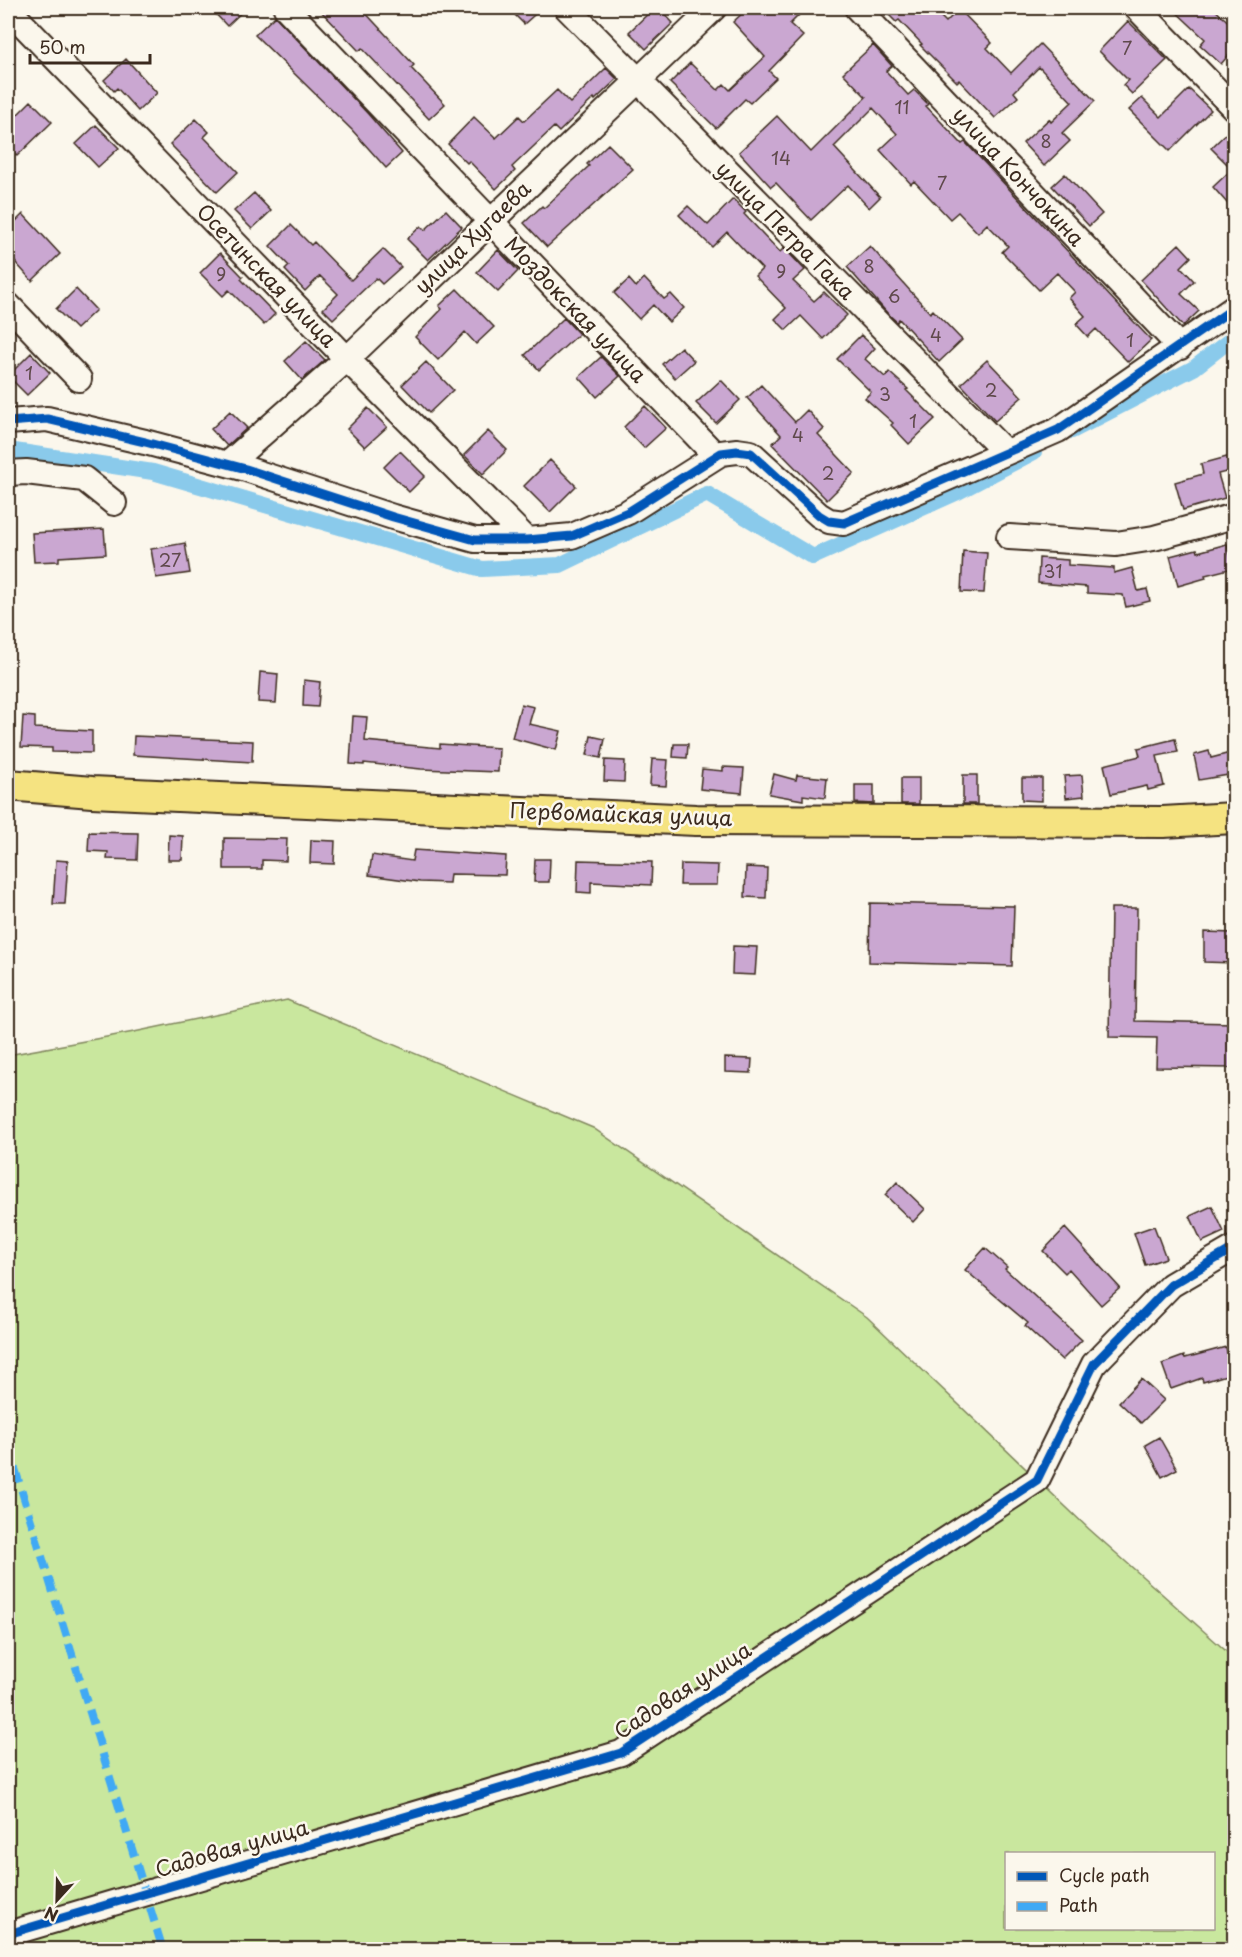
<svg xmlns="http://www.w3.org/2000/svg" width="1242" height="1957" font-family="'Playpen Sans',sans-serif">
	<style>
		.green { fill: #c9e79e; stroke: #82885e; stroke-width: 1.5; fill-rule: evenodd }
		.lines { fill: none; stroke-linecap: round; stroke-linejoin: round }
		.canal { stroke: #8acaeb; stroke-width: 16 }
		.building { fill: #caa7d1; stroke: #3b2a1e; stroke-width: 1.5 }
		.minor-casing { stroke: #3b2a1e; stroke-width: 28 }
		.major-casing { stroke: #3b2a1e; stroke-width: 34 }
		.minor { stroke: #fbf7ec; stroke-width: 24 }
		.major { stroke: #f5e381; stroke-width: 30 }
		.quiet { stroke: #3fa9f5; stroke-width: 8; stroke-dasharray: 15 8; stroke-linecap: butt }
		.cycleway-casing { stroke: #fbf7ec; stroke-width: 13 }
		.cycleway { stroke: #0057b8; stroke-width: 9 }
		.labels { text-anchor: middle; stroke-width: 5; stroke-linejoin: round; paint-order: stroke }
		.number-label { font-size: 18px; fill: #5f494b }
		.street-label { font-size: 21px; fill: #3b2a1e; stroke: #fbf7ec }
	</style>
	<rect width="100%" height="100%" fill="#fbf7ec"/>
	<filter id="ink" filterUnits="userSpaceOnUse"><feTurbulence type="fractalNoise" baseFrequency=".0167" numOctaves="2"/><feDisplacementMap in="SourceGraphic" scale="12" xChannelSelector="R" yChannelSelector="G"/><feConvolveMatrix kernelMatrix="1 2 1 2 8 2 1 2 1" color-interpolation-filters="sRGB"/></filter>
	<g filter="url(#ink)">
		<path class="green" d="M287 1000 593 1128 867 1317 1089 1529 1234 1658V1949L8 1950V1055L134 1032ZM1006 1854H1214V1928H1006Z"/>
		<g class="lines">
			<path class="canal" d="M1072 431 1194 368 1234 337
				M8 450 153 472 482 569 560 565 707 494 813 557 958 492 1034 452"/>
		</g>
		<path class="building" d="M210 8H246L227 26Z
			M318 8H361L414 65 411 68 445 104 429 119 362 48 359 51Z
			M508 8H542L524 24Z
			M654 8H659L673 23 646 49 629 32Z
			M748 8H806L790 24 803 36 769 71 776 78 750 103 745 99 716 128 670 83 690 63 718 90 724 84 730 90 765 57 733 22Z
			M888 8H932L946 22 959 9 992 43 987 48 1011 73 1040 44 1095 101 1062 133 1070 141 1044 166 1023 143 1049 119 1051 122 1072 102 1039 67 1014 92 1018 97 995 118 959 80 957 82 920 45 922 44 899 20 896 22 888 14 891 11Z
			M1172 8H1213L1234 27V49L1221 64 1200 45 1205 39Z
			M275 16 368 114 402 153 386 168 352 130 255 35Z
			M1128 21 1167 60 1132 94 1123 85 1128 80 1099 51Z
			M873 45 892 66 886 71 908 95 914 90 928 104 926 106 962 144 965 142 1151 340 1128 362 1096 329 1088 337 1076 324 1085 316 1069 298 1075 292 1057 273 1039 290 1002 252 1008 246 987 224 978 233 958 212 950 219 914 181 911 184 880 150 897 134 873 108 834 147 880 197 869 208 848 185 811 220 776 183 771 187 739 152 777 116 811 152 866 97 843 73Z
			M126 59 157 93 138 111 117 88 114 91 104 80Z
			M606 68 617 79 595 100 594 98 559 132 554 127 512 167 515 171 496 189 469 161 467 163 448 144 474 117 496 138 519 116 524 121 557 90 570 103Z
			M1189 89 1211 110 1170 151 1129 110 1142 98 1161 117Z
			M31 101 52 122 17 156 8 147V124Z
			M196 119 209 132 204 137 238 172 217 192 170 144Z
			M96 125 119 148 98 167 76 144Z
			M1234 126V211L1213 187 1232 169 1211 148Z
			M608 144 633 169 547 247 524 223 542 206 544 208 589 166 587 164Z
			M1065 174 1102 214 1089 226 1052 186Z
			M254 193 271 211 252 229 234 211Z
			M733 199 746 212 744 214 780 252 784 248 805 270 793 281 814 301 824 292 847 315 823 339 801 316 786 330 775 319 786 308 755 276 762 269 727 232 712 247 679 215 688 206 708 225Z
			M446 210 462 227 428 260 407 239 421 226 425 230Z
			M23 214 60 254 32 281 8 254V229Z
			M291 225 311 245 314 242 351 280 383 249 401 267 382 284 376 278 333 319 323 309 338 294 320 276 305 291 285 270 289 266 270 246Z
			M1179 244 1191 257 1181 267 1194 281 1181 294 1199 311 1183 326 1141 280Z
			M870 246 930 313 933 310 962 340 939 362 899 319 897 322 888 314 847 267Z
			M498 250 518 271 498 292 477 272Z
			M220 253 243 277 241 279 275 314 264 325 229 290 223 296 200 273Z
			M644 278 664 299 671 294 684 308 669 322 653 305 639 319 614 293 629 279 636 287Z
			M76 289 96 310 76 329 56 309Z
			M457 289 494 327 476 344 465 332 438 360 415 337 442 309 439 306Z
			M564 318 579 334 539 370 525 355Z
			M861 335 875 348 865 359 885 377 889 372 908 389 906 390 935 419 909 444 891 425 893 423 865 398 871 392 837 359Z
			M306 341 325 360 302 380 285 361Z
			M681 347 694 361 675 378 662 364Z
			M31 353 50 373 27 395 8 376Z
			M601 357 620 376 597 397 579 377Z
			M987 360 1022 397 995 421 961 384Z
			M426 362 453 390 429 413 402 385Z
			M721 380 740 400 716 423 696 403Z
			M761 385 795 422 807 410 824 429 818 435 854 473 827 500 772 444 781 435 747 398Z
			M645 406 666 428 644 448 624 427Z
			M368 408 387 427 365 447 347 429Z
			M230 411 247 428 227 446 211 429Z
			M488 431 507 450 483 474 464 455Z
			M400 451 425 476 409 492 384 467Z
			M1234 455V470L1218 474 1225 498 1183 510 1175 482 1203 474 1201 464Z
			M550 460 576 486 550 512 524 486Z
			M104 529 106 554 59 557V561L34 562 32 533Z
			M185 543 190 573 156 578 151 549Z
			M1227 544 1233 568 1205 575 1206 578 1178 586 1170 556 1197 549 1198 552Z
			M963 551 987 553 984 593 961 592Z
			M1039 558 1068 560V565L1114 568V573L1132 568 1138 591 1147 589 1150 601 1126 607 1123 595 1087 593V587L1038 583Z
			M260 672 278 674 276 703 258 702Z
			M304 680 320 682 318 707 303 706Z
			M521 704 534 707 529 724 561 731 556 750 512 738Z
			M23 716 35 717V728L92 731V753L52 752V748L21 747Z
			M353 716 367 717 365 741 440 748V744L499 748 498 772 421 769 364 763V765L350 764Z
			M134 736 253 741 252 762 133 755Z
			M591 736 605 739 601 758 587 755Z
			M1175 739 1178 752 1157 756 1164 786 1148 790 1147 786 1111 794 1104 765 1140 756 1138 748Z
			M674 744H688L687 758 673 757Z
			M1209 751 1211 758 1234 752V774L1199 780 1194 755Z
			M652 759 668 760 666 786 650 785Z
			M605 760 625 761 624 782 604 781Z
			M723 767 744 768 742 793 700 789 702 769 723 771Z
			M774 774 796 780 797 775 827 778 825 798 803 795V800L769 794Z
			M963 775H977V804H963Z
			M1082 775 1084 796 1066 798 1064 776Z
			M901 778H919V804H901Z
			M1022 778H1042V801L1022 800Z
			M855 785H874V804L855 803Z
			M89 832 138 833 137 860 107 859 108 852 88 851Z
			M169 835 183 836 182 860H168Z
			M224 838 287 839 286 861 262 860V869H224Z
			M311 840 335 841 334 864 310 863Z
			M414 850 506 856 505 875 450 874 449 883 420 882 369 875 372 855 412 861Z
			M535 859H550L549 882H534Z
			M56 860 68 861 65 904H53Z
			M578 860 652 862 651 885 591 882V893L577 892Z
			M681 864 718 865 717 885H680Z
			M746 867 767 868 766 898 745 897Z
			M870 903 1014 906 1012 966 869 962Z
			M1111 908H1137L1135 1021 1234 1023V1068L1156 1067 1157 1038 1109 1037Z
			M1204 932 1234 933V963L1204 962Z
			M733 946 757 947 755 975 732 974Z
			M725 1058 752 1059 751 1073 725 1072Z
			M897 1182 925 1209 913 1222 885 1195Z
			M1212 1206 1224 1232 1202 1242 1190 1216Z
			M1154 1226 1166 1258 1145 1265 1134 1233Z
			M1065 1228 1120 1288 1101 1305 1069 1269 1065 1273 1043 1251Z
			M985 1248 1007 1267 1005 1269 1082 1340 1062 1360 1025 1326 1028 1323 965 1270Z
			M1226 1347 1233 1373 1203 1382 1202 1378 1171 1389 1162 1364 1184 1356 1185 1358Z
			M1141 1379 1164 1400 1141 1423 1119 1402Z
			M1159 1437 1177 1469 1162 1477 1145 1445Z"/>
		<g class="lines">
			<defs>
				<path id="minor" d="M286 8 716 456
					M567 8 1005 452
					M857 8 1180 347
					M1137 8 1234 108
					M8 9 347 359 527 540
					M8 305 79 379
					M8 422 47 419 145 442 246 469 393 517 475 540H527L572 536 628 512 721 453 737 451 751 453 819 515 829 521 844 523 1058 430 1234 308
					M228 464 347 359 714 8
					M8 473 26 472 84 479 114 503
					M1009 537 1116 544 1154 538 1234 516
					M8 1934 621 1753 1037 1480 1094 1364 1171 1285 1234 1248"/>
				<path id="major" d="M8 785 92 792 696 820 1163 822 1234 818"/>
			</defs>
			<use href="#minor" class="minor-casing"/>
			<use href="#major" class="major-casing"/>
			<use href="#minor" class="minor"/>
			<use href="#major" class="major"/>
			<path class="quiet" d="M8 1385 10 1364
				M8 1446 163 1950"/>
			<defs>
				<path id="cycleway" d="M8 422 47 419 145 442 246 469 393 517 475 540H527L572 536 628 512 721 453 737 451 751 453 819 515 829 521 844 523 1058 430 1234 308
					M8 1934 621 1753 1037 1480 1094 1364 1171 1285 1234 1248"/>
			</defs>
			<use href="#cycleway" class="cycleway-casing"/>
			<use href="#cycleway" class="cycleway"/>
		</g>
	</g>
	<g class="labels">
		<g class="number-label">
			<text x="1127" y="55">7</text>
			<text x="902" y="114">11</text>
			<text x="1046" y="148">8</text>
			<text x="781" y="165">14</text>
			<text x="942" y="190">7</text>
			<text x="869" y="273">8</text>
			<text x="781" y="278">9</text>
			<text x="221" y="281">9</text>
			<text x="894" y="303">6</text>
			<text x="936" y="342">4</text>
			<text x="1130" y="347">1</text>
			<text x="29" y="380">1</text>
			<text x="991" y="397">2</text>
			<text x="885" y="401">3</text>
			<text x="913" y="428">1</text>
			<text x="798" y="442">4</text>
			<text x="828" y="480">2</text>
			<text x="170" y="567">27</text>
			<text x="1053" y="578">31</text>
		</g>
		<g class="street-label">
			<text transform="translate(1018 177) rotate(47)" y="7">улица Кончокина</text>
			<text transform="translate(785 231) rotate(45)" y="7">улица Петра Гака</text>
			<text transform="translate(473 238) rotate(-44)" y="7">улица Хугаева</text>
			<text transform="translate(266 276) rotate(46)" y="7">Осетинская улица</text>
			<text transform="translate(575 310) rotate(46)" y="7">Моздокская улица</text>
			<text transform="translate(621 815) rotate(2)" y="7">Первомайская улица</text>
			<text transform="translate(683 1691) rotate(-33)" y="7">Садовая улица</text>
			<text transform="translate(232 1849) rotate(-16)" y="7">Садовая улица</text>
		</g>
	</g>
	<rect width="1242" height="1957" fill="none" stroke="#fbf7ec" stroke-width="30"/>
	<rect x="15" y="15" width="1212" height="1927" fill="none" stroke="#3b2a1e" stroke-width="2" filter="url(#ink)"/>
	<rect x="1005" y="1852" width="210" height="78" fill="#fbf7ec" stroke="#aea59a" stroke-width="1.5"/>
	<rect x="1017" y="1872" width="30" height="9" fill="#0057b8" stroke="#aea59a" stroke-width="1.5"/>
	<text x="1059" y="1882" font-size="18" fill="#3b2a1e">Cycle path</text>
	<rect x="1017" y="1902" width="30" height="9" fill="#3fa9f5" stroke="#aea59a" stroke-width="1.5"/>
	<text x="1059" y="1912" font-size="18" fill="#3b2a1e">Path</text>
	<g transform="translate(57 1900) rotate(202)" stroke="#fbf7ec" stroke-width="4.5" paint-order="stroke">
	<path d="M0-4.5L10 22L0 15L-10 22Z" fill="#3b2a1e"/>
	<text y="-9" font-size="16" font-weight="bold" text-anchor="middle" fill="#3b2a1e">N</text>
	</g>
	<path d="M30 54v9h120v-9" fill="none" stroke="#3b2a1e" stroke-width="3"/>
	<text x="39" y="54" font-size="18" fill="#3b2a1e" stroke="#fbf7ec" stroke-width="4.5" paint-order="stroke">50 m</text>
</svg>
